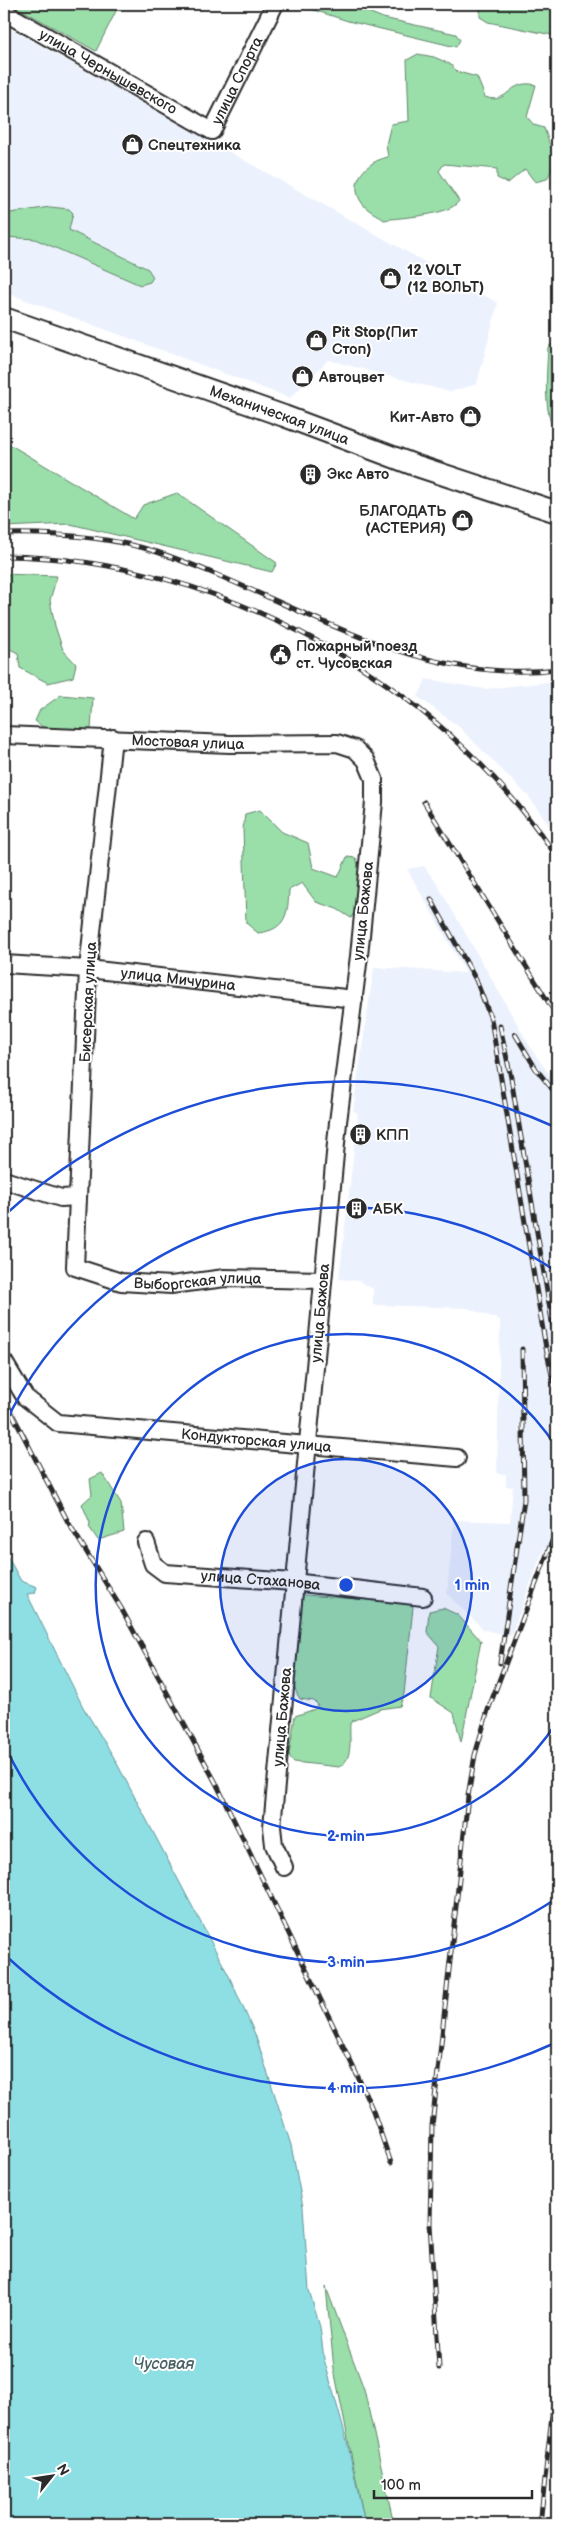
<svg xmlns="http://www.w3.org/2000/svg" width="561" height="2528" font-family="'Balsamiq Sans',sans-serif">
	<style>
		.built { fill: #ecf2fd }
		.green { fill: #9adeaa; stroke: #62846a }
		.water { fill: #8ddfe4; stroke: #66979a }
		.lines { fill: none; stroke-linecap: round; stroke-linejoin: round }
		.minor-casing { stroke: #2b2b2b; stroke-width: 20 }
		.major-casing { stroke: #2b2b2b; stroke-width: 24 }
		.minor { stroke: #fff; stroke-width: 16 }
		.major { stroke: #fff; stroke-width: 20 }
		.rail-casing { stroke: #2b2b2b; stroke-width: 5 }
		.rail { stroke: #fff; stroke-width: 3; stroke-dasharray: 9; stroke-linecap: butt }
		.ring { fill: none; stroke: #1d4ed8; stroke-width: 2.5 }
		.labels { text-anchor: middle; stroke-width: 4; stroke-linejoin: round; paint-order: stroke }
		.street-label { font-size: 15px; fill: #2b2b2b; stroke: #fff }
		.poi-label { font-size: 15px; font-weight: bold; fill: #2b2b2b; stroke: #fff; text-anchor: start }
		.water-label { font-size: 16px; font-style: italic; fill: #486162; stroke: #fff }
		.centre { fill: #1d4ed8; stroke: #fff; stroke-width: 2.5 }
		.ring-label { font-size: 15px; text-anchor: middle; font-weight: bold; fill: #1d4ed8; stroke: #fff; stroke-width: 4; stroke-linejoin: round; paint-order: stroke }
	</style>
	<rect width="100%" height="100%" fill="#fff"/>
	<filter id="ink" filterUnits="userSpaceOnUse"><feTurbulence type="fractalNoise" baseFrequency=".02" numOctaves="2"/><feDisplacementMap in="SourceGraphic" scale="10" xChannelSelector="R" yChannelSelector="G"/><feConvolveMatrix kernelMatrix="1 2 1 2 8 2 1 2 1" color-interpolation-filters="sRGB"/></filter>
	<g filter="url(#ink)">
		<path class="built" d="M4 25 498 303 477 384 450 392 328 360 290 398 4 292Z
			M426 679 485 689 557 681V836L528 796 458 726 418 697Z
			M424 866 436 882 534 1053 557 1085V1549L556 1552 544 1548 511 1636 484 1630 447 1594 454 1520 510 1522 513 1487 506 1486V1474H497L500 1320 467 1308 373 1305V1289L359 1281 339 1279 358 1114 353 1110 374 967 466 973 407 869Z"/>
		<path class="green" d="M11 4H115L116 11 96 51Z
			M295 4H349L383 18 456 34 460 40 456 47 348 21Z
			M480 4H557V36L488 22 480 17Z
			M418 54 434 57 450 64 458 72 477 77 485 97C509 106 508 78 536 85L527 117 534 125 544 128 551 148 557 150V159L547 179 535 182 525 169 508 183 497 178V169L444 164 439 171 459 201C449 216 402 217 384 220 378 215 366 210 362 203 347 182 367 161 388 157L386 145 391 124 409 121 407 60Z
			M50 207 69 209 73 213 69 230 148 269 153 277 150 282 140 285 35 239 4 237V214Z
			M557 340V435C542 415 547 371 548 347Z
			M4 441 134 519 143 505 177 493 277 563 272 572 70 524 4 527Z
			M4 574 57 576 50 600 55 626 63 650 76 664 73 677 48 683 20 668 18 653 4 646Z
			M61 695 93 698 91 730 48 731 35 721 40 710Z
			M260 810 282 832 308 843 313 868 338 877 347 857 356 858C362 875 361 903 351 918L337 909 316 902 302 883 289 890C288 914 286 930 258 933L246 923 243 829 245 814Z
			M102 1473 121 1503 124 1532 98 1540 89 1527 90 1523 82 1504 92 1495 90 1479Z
			M304 1595 410 1603 413 1607 404 1694 400 1706 380 1709 352 1721 350 1724C349 1738 354 1759 339 1767L294 1762 291 1760 289 1754 295 1716 315 1709 318 1705 314 1701 300 1699C285 1679 297 1623 299 1598Z
			M443 1608 458 1615 481 1641 461 1742 454 1713 431 1698 439 1646 427 1632 429 1611Z
			M326 2287 364 2389 394 2524H365L334 2369Z"/>
		<path class="water" d="M4 1550 21 1581 37 1587 35 1593 27 1594 83 1707 113 1756 229 1976 255 2034 291 2145 303 2207 309 2290 320 2327 324 2359 347 2441 365 2524H4Z"/>
		<g class="lines">
			<defs>
				<g id="minor">
					<path id="s1" d="M4 12 212 131 275 4"/>
					<path id="s2" d="M4 735 230 744 337 743 355 749 366 760 374 779V802L359 956 338 1122 272 1827 274 1845 284 1867"/>
					<path id="s3" d="M113 738 88 969 75 1267 121 1282 171 1285 225 1278 323 1280"/>
					<path id="s4" d="M4 964 88 969 354 999"/>
					<path d="M4 1180 61 1198 78 1197"/>
					<path id="s5" d="M4 1362 25 1397 58 1423 457 1458"/>
					<path id="s6" d="M146 1542 153 1564 165 1573 293 1582 423 1597"/>
				</g>
				<g id="major">
					<path id="s7" d="M4 318 284 416 417 466 557 512"/>
				</g>
			</defs>
			<use href="#minor" class="minor-casing"/>
			<use href="#major" class="major-casing"/>
			<use href="#minor" class="minor"/>
			<use href="#major" class="major"/>
			<defs>
				<path id="rail" d="M4 534C55 533 107 536 157 552 289 596 412 687 557 669
					M4 556C219 558 437 679 557 857
					M424 802 557 1016
					M431 899 476 980 491 1019 546 1348 557 1398
					M500 1026 511 1078 557 1351
					M515 1034 536 1069 557 1095
					M4 1398 68 1522 121 1608 216 1783 358 2077 373 2111 391 2163
					M500 1663 524 1500 522 1349
					M439 2368 430 2224 432 2126 468 1796 475 1755 488 1710 557 1528
					M540 2524 557 2370"/>
			</defs>
			<use href="#rail" class="rail-casing"/>
			<use href="#rail" class="rail"/>
		</g>
	</g>
	<circle cx="346" cy="1585" r="126" fill="#1d4ed8" fill-opacity=".12"/>
	<g class="ring">
		<circle cx="346" cy="1585" r="126"/>
		<path d="M557 1722A251 251 0 1 1 557 1448"/>
		<path d="M557 1898A377 377 0 0 1 4 1744M4 1426A377 377 0 0 1 557 1272"/>
		<path d="M555 2043A503 503 0 0 1 6 1956M6 1214A503 503 0 0 1 555 1127"/>
	</g>
	<defs>
		<symbol id="shop-disc" viewBox="-11 -11 22 22"><circle r="9.5" fill="#2b2b2b" stroke="#fff"/><path d="M-5-2.5h2.3a2.7 3.5 0 0 1 5.4 0H5L5.5 6h-11ZM-1.5-2.5h3a1.5 2.3 0 0 0-3 0Z" fill="#fff"/></symbol>
		<symbol id="building-disc" viewBox="-11 -11 22 22"><circle r="9.5" fill="#2b2b2b" stroke="#fff"/><path d="M-4-6H4V6H1V3H-1V6H-4ZM-2.5-4.3h1.7v1.8h-1.7ZM.8-4.3h1.7v1.8H.8ZM-2.5-1h1.7V.8h-1.7ZM.8-1h1.7V.8H.8Z" fill="#fff"/></symbol>
		<symbol id="civic-disc" viewBox="-11 -11 22 22"><circle r="9.5" fill="#2b2b2b" stroke="#fff"/><path d="M-.6-6.5H3V-4.5H.6V-3L4-1V1h2V6H-6V1h2V-1L-.6-3ZM-1.2 2.5V6h2.4V2.5Z" fill="#fff"/></symbol>
	</defs>
	<g fill-rule="evenodd">
		<use href="#shop-disc" x="120" y="132" width="25" height="25"/>
		<use href="#shop-disc" x="378" y="266" width="25" height="25"/>
		<use href="#shop-disc" x="304" y="328" width="25" height="25"/>
		<use href="#shop-disc" x="290" y="364" width="25" height="25"/>
		<use href="#shop-disc" x="458" y="404" width="25" height="25"/>
		<use href="#building-disc" x="298" y="462" width="25" height="25"/>
		<use href="#shop-disc" x="450" y="508" width="25" height="25"/>
		<use href="#civic-disc" x="268" y="642" width="25" height="25"/>
		<use href="#building-disc" x="348" y="1122" width="25" height="25"/>
		<use href="#building-disc" x="344" y="1196" width="25" height="25"/>
	</g>
	<g class="labels">
		<g class="street-label">
			<text dy="5" stroke="none"><textPath href="#s1" startOffset="120">улица Чернышевского</textPath></text>
			<text dy="5" stroke="none"><textPath href="#s1" startOffset="296">улица Спорта</textPath></text>
			<text dy="5" stroke="none"><textPath href="#s7" startOffset="292">Механическая улица</textPath></text>
			<text dy="5" stroke="none"><textPath href="#s2" startOffset="184">Мостовая улица</textPath></text>
			<text transform="translate(363 911) rotate(-84)" y="5">улица Бажова</text>
			<text dy="5" stroke="none"><textPath href="#s4" startOffset="175">улица Мичурина</textPath></text>
			<text transform="translate(88 1002) rotate(-87)" y="5">Бисерская улица</text>
			<text dy="5" stroke="none"><textPath href="#s3" startOffset="656">Выборгская улица</textPath></text>
			<text transform="translate(320 1313) rotate(-85)" y="5">улица Бажова</text>
			<text dy="5" stroke="none"><textPath href="#s5" startOffset="282">Кондукторская улица</textPath></text>
			<text dy="5" stroke="none"><textPath href="#s6" startOffset="134">улица Стаханова</textPath></text>
			<text transform="translate(282 1717) rotate(-85)" y="5">улица Бажова</text>
		</g>
		<g class="poi-label">
			<text x="148" y="150">Спецтехника</text>
			<text x="407" y="275">12 VOLT<tspan x="407" dy="17">(12 ВОЛЬТ)</tspan></text>
			<text x="332" y="337">Pit Stop(Пит<tspan x="332" dy="17">Стоп)</tspan></text>
			<text x="319" y="382">Автоцвет</text>
			<text x="454" y="422" text-anchor="end">Кит-Авто</text>
			<text x="327" y="479">Экс Авто</text>
			<text x="446" y="516" text-anchor="end">БЛАГОДАТЬ<tspan x="446" dy="17">(АСТЕРИЯ)</tspan></text>
			<text x="296" y="651">Пожарный поезд<tspan x="296" dy="17">ст. Чусовская</tspan></text>
			<text x="376" y="1140">КПП</text>
			<text x="373" y="1214">АБК</text>
		</g>
		<g class="water-label">
			<text x="164" y="2369">Чусовая</text>
		</g>
	</g>
	<circle cx="346" cy="1585" r="8" class="centre"/>
	<g class="ring-label">
		<text x="472" y="1590">1 min</text>
		<text x="346" y="1841">2 min</text>
		<text x="346" y="1967">3 min</text>
		<text x="346" y="2093">4 min</text>
	</g>
	<rect width="561" height="2528" fill="none" stroke="#fff" stroke-width="20"/>
	<rect x="10" y="10" width="541" height="2508" fill="none" stroke="#2b2b2b" stroke-width="2" filter="url(#ink)"/>
	<g transform="translate(52 2476) rotate(60)" stroke="#ffffff" stroke-width="4" paint-order="stroke">
	<path d="M0-4L9 19L0 12L-9 19Z" fill="#2b2b2b"/>
	<text y="-8" font-size="14" font-weight="bold" text-anchor="middle" fill="#2b2b2b">N</text>
	</g>
	<path d="M374 2490v8h158v-8" fill="none" stroke="#2b2b2b" stroke-width="2.5"/>
	<text x="381" y="2490" font-size="15" fill="#2b2b2b" stroke="#ffffff" stroke-width="4" paint-order="stroke">100 m</text>
</svg>
